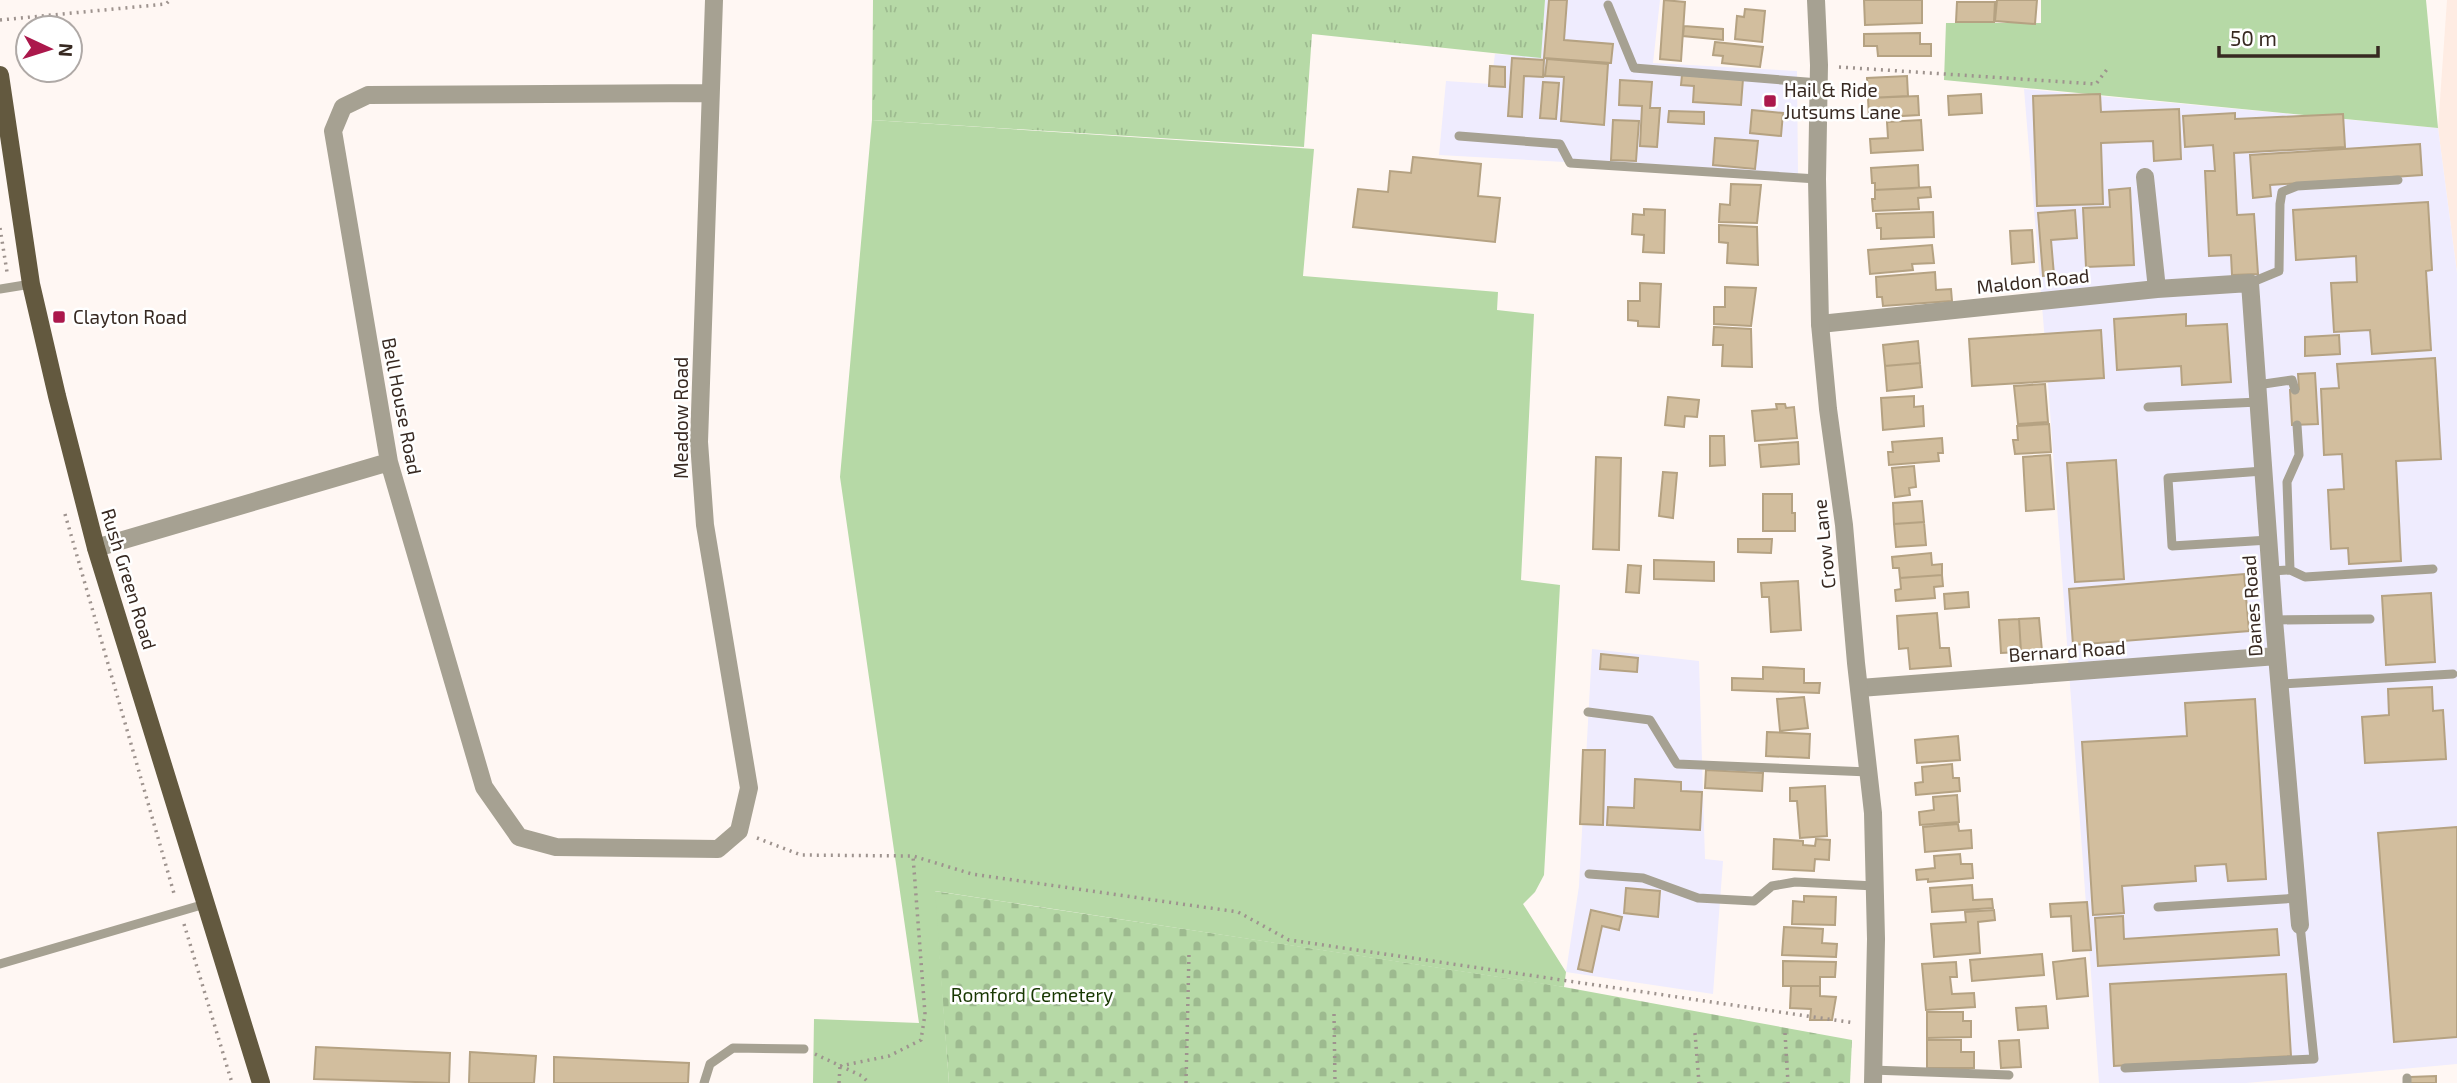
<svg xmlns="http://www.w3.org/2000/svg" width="2457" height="1083" font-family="'Exo 2',sans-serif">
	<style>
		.built { fill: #feece3 }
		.industrial { fill: #efecfe }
		.grass { fill: url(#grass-tufts) }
		.cemetery { fill: url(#cemetery-stones) }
		.green { fill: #b6d9a6 }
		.building { fill: #d2be9e; stroke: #b5a282; stroke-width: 2 }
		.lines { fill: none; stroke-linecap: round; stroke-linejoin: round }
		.path { stroke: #9e938e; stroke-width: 3.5; stroke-dasharray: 2 5; stroke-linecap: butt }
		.service { stroke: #a6a192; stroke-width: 9 }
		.minor { stroke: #a6a192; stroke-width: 18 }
		.tertiary { stroke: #a6a192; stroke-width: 18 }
		.primary { stroke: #63593f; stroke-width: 18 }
		.poi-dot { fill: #ab184c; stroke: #fff; stroke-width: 2.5 }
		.labels { text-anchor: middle; stroke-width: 5; stroke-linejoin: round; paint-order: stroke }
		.poi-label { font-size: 19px; fill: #372921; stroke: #fff; text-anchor: start }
		.street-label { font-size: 19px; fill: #372921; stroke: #fff }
		.park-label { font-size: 19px; fill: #183802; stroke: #fff }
	</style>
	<defs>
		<pattern id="grass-tufts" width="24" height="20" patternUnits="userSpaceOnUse" patternTransform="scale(1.75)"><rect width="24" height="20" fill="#b6d9a6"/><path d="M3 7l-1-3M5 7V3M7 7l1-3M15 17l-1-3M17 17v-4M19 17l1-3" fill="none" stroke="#9dba8f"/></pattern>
		<pattern id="cemetery-stones" width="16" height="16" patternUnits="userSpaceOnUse" patternTransform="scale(1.75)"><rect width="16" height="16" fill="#b6d9a6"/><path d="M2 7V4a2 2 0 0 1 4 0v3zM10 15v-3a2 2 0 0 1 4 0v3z" fill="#9dba8f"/></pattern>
	</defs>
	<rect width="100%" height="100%" fill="#fff7f3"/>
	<path class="built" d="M2447 0H2457V273L2438 128Z"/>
	<path class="industrial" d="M1545 0H1660L1653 63 1797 71 1798 175 1439 155 1446 81 1491 84 1495 54 1541 57Z
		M2024 89 2438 128 2457 273V1064L2246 1083H2099L2045 342Z
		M1592 649 1699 661 1705 859 1723 861 1713 994 1566 972 1579 886Z"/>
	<path class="grass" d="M873 0H1545L1541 58 1312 34 1304 147 872 120Z"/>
	<path class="cemetery" d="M934 891 1553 985 1852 1040 1850 1083H949Z"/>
	<path class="green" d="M2041 0H2426L2438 128 1944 80 1946 23H2041Z
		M872 120 1314 149 1303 276 1498 292 1497 310 1534 314 1521 580 1560 585 1544 875 1535 892 1523 904 1566 972 1564 987 935 891 949 1083H813L814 1019 919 1023 840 477Z"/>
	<path class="building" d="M1549 0H1567L1564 40 1613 44 1611 63 1544 58Z
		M1664 0 1685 2 1681 61 1660 59Z
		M1864 0H1922V23L1865 25Z
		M1997 0H2037L2035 24 1995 21Z
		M1957 2H1995L1994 22H1956Z
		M1745 9 1765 11 1762 42 1735 39 1737 16 1744 17Z
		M1684 26 1723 29V40L1683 36Z
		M1920 33V44H1931V56H1878L1877 46H1864V34Z
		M1715 42 1763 47 1760 67 1722 63 1723 56 1713 55Z
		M1512 58 1544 60 1543 77 1524 76 1522 117 1508 116Z
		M1547 59 1608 64 1604 125 1561 121 1564 77 1545 76Z
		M1490 66 1505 67V87L1489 86Z
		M1682 75 1743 79 1741 105 1693 102 1694 86 1681 85Z
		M1907 76 1908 96 1868 98 1867 78Z
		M1620 80 1652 82 1650 108H1660L1657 147 1640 146 1642 106 1619 105Z
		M1543 82 1559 83 1556 119 1540 118Z
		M1981 94 1982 113 1949 115 1948 96Z
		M2100 94 2101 112 2179 109 2181 159 2154 161 2153 141 2101 143 2103 204 2037 206 2033 96Z
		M1918 96 1919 115 1869 118 1868 98Z
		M1752 110 1783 113 1781 136 1750 133Z
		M1669 111 1704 112V124L1668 122Z
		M2235 113V119L2343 114 2345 147 2234 153 2237 215 2254 214 2258 274 2232 275 2231 255 2209 256 2205 171H2215L2213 145 2185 147 2183 116Z
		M1613 120 1639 121 1636 161 1611 160Z
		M1921 120 1923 150 1871 153 1870 139 1888 138 1887 122Z
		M1715 138 1758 141 1755 169 1713 165Z
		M2420 144 2422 175 2270 185 2271 196 2253 198 2250 155Z
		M1413 157 1481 164 1478 196 1500 198 1495 242 1353 227 1358 189 1388 192 1390 171 1411 173Z
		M1918 165 1919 188 1875 190V183H1872L1871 168Z
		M1731 184 1761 185 1757 223 1719 222 1720 204 1730 205Z
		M1930 187 1931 197 1918 198 1919 209 1873 211 1872 199H1875V190Z
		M2130 188 2134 265 2086 267 2083 208 2110 207 2109 190Z
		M2428 202 2432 270 2426 271 2431 350 2372 354 2370 330 2334 332 2331 283 2357 282 2356 256 2296 260 2293 210Z
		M1644 209 1665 210 1664 253 1643 252 1644 235 1632 234 1633 214 1644 215Z
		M2075 210 2077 238 2051 240 2054 275 2043 276 2038 213Z
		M1933 212 1934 237 1881 239V228H1877L1876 214Z
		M1719 225 1757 227 1758 265 1727 263 1728 243 1719 242Z
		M2032 230 2034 262 2012 264 2010 231Z
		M1932 245 1934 263 1912 264 1913 270 1870 274 1868 250Z
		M1935 272 1936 290 1951 289 1952 301 1883 306 1882 297H1877L1876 277Z
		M1640 283 1661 284 1659 327 1638 326V321L1628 320V301H1640Z
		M1725 287 1756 288 1751 326 1714 324V307H1725Z
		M2186 314V326L2227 324 2231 382 2182 385 2181 366 2117 370 2114 319Z
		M1714 327 1751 329 1752 367 1722 366 1723 345H1713Z
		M2101 330 2104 378 1972 386 1969 339Z
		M2339 335 2340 354 2305 356V337Z
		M1918 341 1920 363 1885 366 1883 345Z
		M2435 358 2441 459 2396 461 2401 561 2349 564 2348 548 2331 549 2328 490 2344 489 2342 454 2324 455 2321 389 2339 388 2337 364Z
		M1920 363 1922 387 1887 391 1885 366Z
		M2315 373 2318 424 2292 425 2290 390 2299 389 2298 374Z
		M2045 384 2048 422 2018 424 2014 386Z
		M1914 396V407L1923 406 1924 426 1883 430 1881 398Z
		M1668 397 1699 400 1697 417 1685 416 1684 427 1665 425Z
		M1776 404H1785L1786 408 1794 407 1797 438 1755 441 1752 411 1777 409Z
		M2049 424 2051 452 2015 454 2013 440H2018L2017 426Z
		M1710 436H1724L1725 465 1710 466Z
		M1942 438 1943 453H1938L1939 461 1889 465 1888 452H1893L1892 442Z
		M1798 442 1799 464 1761 467 1759 445Z
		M2050 455 2054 509 2026 511 2023 457Z
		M1596 457 1621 458 1619 550 1593 549Z
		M2116 460 2124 579 2075 582 2067 463Z
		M1914 466 1916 487 1909 488 1910 495 1895 497 1892 468Z
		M1663 472 1677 473 1673 518 1659 516Z
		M1763 494H1792V513H1795V531H1763Z
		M1922 501 1924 522 1894 524 1893 503Z
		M1924 522 1926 545 1896 547 1894 524Z
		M1738 539H1772L1771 553 1738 552Z
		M1931 553 1932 565 1942 564V575L1900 578 1899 568H1893L1892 557Z
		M1654 560 1714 562V581L1654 579Z
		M1628 565 1641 566 1639 593 1626 592Z
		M2244 574 2249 631 2073 645 2069 589Z
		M1942 575 1943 586 1934 587 1935 598 1896 601 1895 590 1901 589 1900 578Z
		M1798 581 1801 630 1771 632 1769 597H1762L1761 583Z
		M1968 592 1969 607 1945 609 1944 594Z
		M2431 593 2435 662 2386 665 2382 596Z
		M1937 613 1940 648H1949L1951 666 1910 669 1908 648 1899 649 1897 616Z
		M2039 618 2042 651 2021 652 2019 619Z
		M2019 619 2021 652 2001 653 1999 620Z
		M1601 654 1638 658 1637 672 1600 669Z
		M1763 667 1804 669V683H1820L1819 693 1732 690V678L1763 679Z
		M2432 687 2433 711 2443 710 2446 759 2365 763 2362 717 2389 715 2388 689Z
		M1804 697 1808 728 1780 731 1777 699Z
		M2255 699 2266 879 2228 881 2226 864 2195 866 2196 881 2122 886 2124 913 2093 915 2082 742 2187 736 2185 703Z
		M1767 732 1810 734 1809 758 1766 756Z
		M1958 736 1960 760 1917 763 1915 740Z
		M1583 750H1605L1603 825 1580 824Z
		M1952 764 1953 778H1959L1960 791 1916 795 1915 783 1923 782 1922 767Z
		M1706 770 1763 773 1762 791 1705 788Z
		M1635 779 1681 782V791L1702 792 1700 830 1607 825 1608 807 1634 808Z
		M1825 786 1827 836 1800 838 1797 801H1790V788Z
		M1957 795 1959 822 1920 825 1919 812 1934 810 1933 797Z
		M1958 824 1959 831 1971 830 1972 848 1925 852 1923 827Z
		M2457 827V1037L2394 1042 2378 833Z
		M1774 839 1803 841V845L1815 846 1816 839 1830 840 1829 860 1815 859 1814 871 1773 869Z
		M1960 854 1961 864H1972L1973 878 1928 882V879L1917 880 1916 870 1935 868 1934 856Z
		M1972 885 1973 900 1992 899 1993 908 1932 912 1930 888Z
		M1626 888 1660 891 1658 917 1624 913Z
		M1804 896 1836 897 1835 925 1792 924 1793 901 1804 902Z
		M2087 902 2091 950 2073 951 2071 916 2051 917 2050 904Z
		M1591 910 1622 917 1619 930 1602 926 1592 972 1578 969Z
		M1994 910 1995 920 1978 922 1980 953 1934 957 1931 924 1966 922 1965 912Z
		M2123 916 2124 939 2277 929 2279 955 2098 966 2095 918Z
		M1784 927 1823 929 1822 943 1837 944 1836 957 1782 955Z
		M2042 954 2044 975 1972 981 1970 960Z
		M2085 958 2088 996 2057 999 2053 962Z
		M1783 961 1836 962 1835 977H1820V986H1783Z
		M1956 962 1957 977H1950L1952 994 1974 993 1975 1007 1926 1010 1922 964Z
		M2286 974 2291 1056 2114 1066 2110 984Z
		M1791 986H1820V996L1836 997 1832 1020H1810L1811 1009 1790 1008Z
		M2046 1006 2048 1028 2018 1030 2016 1008Z
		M1927 1012H1963V1021H1971V1037L1927 1038Z
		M1927 1040H1961V1052H1974V1068H1927Z
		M2019 1040 2021 1067 2001 1068 1999 1041Z
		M316 1047 450 1053 449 1083 314 1079Z
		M470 1052 536 1056 534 1083H469Z
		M554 1057 689 1063 688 1083H554Z
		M2436 1076V1083H2410V1077Z"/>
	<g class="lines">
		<path class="path" d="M0 20 166 4 170 0
			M1839 67 2096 84 2108 68
			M0 228 7 272
			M65 514 175 897
			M757 838 801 855 913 856 972 874 1238 912 1289 940 1855 1023
			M184 924 232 1083
			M1334 1014 1335 1083
			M1695 1033 1699 1083
			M1785 1033 1788 1083
			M815 1054 862 1076 869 1083
			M840 1066 889 1056 921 1040 925 1014 913 856
			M839 1083 840 1066
			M1186 1083 1189 953"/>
		<path class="service" d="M1608 5 1634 68 1819 83
			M1459 136 1560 144 1570 163 1817 179
			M2250 283 2279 271 2280 204 2282 192 2297 186 2398 180
			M0 289 31 284
			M2257 385 2292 380 2295 390
			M2148 407 2259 402
			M2263 471 2168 478 2172 546 2269 540
			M2290 570 2305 577 2433 569
			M2271 571 2290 570 2287 482 2299 455 2297 425
			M2274 620 2370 619
			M2280 684 2453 674
			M1588 712 1650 720 1677 764 1869 772
			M1589 874 1643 878 1698 898 1754 901 1772 886 1795 882 1875 886
			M2158 907 2298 898
			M0 964 205 904
			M2125 1068 2314 1059 2300 925
			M1872 1070 2009 1075
			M2407 1078V1083
			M704 1083 710 1064 733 1048 804 1049"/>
		<path class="minor" d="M710 93 368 95 343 107 333 131 389 462 484 787 519 837 556 847 718 849 739 831 749 788 705 525 699 442 714 0
			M2145 177 2157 289
			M1820 324 2157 289 2250 283 2274 620 2300 925
			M96 548 389 462
			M1860 688 2277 656"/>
		<path class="tertiary" d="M1816 0 1819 65 1817 179 1820 324 1828 409 1844 525 1856 663 1873 813 1876 939 1873 1083"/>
		<path class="primary" d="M0 75 31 284 57 396 96 548 261 1083"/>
	</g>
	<g class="poi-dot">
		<rect x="1763" y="94" width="14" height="14" rx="3.5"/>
		<rect x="52" y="310" width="14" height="14" rx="3.5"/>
	</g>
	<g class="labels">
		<g class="poi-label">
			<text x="1784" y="97">Hail &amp; Ride<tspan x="1784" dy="22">Jutsums Lane</tspan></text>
			<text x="73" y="324">Clayton Road</text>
		</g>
		<g class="street-label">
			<text transform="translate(2033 281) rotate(-6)" y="7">Maldon Road</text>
			<text transform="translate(402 406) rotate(79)" y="7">Bell House Road</text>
			<text transform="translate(681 418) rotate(-90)" y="7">Meadow Road</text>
			<text transform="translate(1824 544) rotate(-96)" y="7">Crow Lane</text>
			<text transform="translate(129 579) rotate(73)" y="7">Rush Green Road</text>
			<text transform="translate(2252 606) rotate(-94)" y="7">Danes Road</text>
			<text transform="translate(2067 651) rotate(-4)" y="7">Bernard Road</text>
		</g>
		<g class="park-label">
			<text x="1032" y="1002">Romford Cemetery</text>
		</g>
	</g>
	<g transform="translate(49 49) rotate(94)"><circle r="33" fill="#ffffff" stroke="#afa9a6" stroke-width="2"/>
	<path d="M0-5L12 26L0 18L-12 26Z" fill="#ab184c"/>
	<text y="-10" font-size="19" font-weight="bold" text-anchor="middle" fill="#372921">N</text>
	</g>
	<path d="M2219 46v10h159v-10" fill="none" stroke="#372921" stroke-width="3.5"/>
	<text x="2230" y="46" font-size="21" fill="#372921" stroke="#ffffff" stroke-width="5" paint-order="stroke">50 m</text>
</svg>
